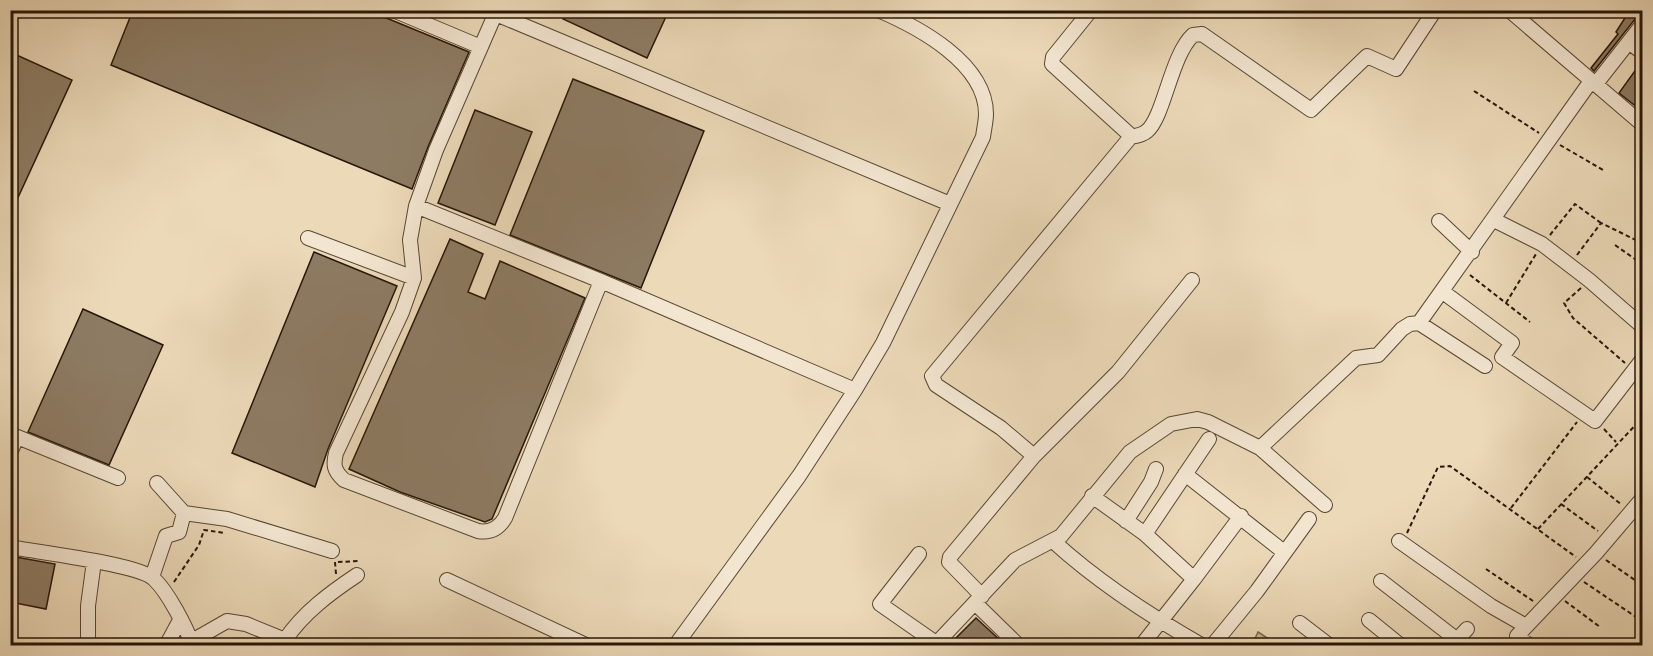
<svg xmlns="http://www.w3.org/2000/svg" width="1653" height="656" font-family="'EB Garamond',serif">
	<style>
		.green { fill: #cbb89a; stroke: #796750; stroke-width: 1.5 }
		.building { fill: #8d7b63; stroke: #271607; stroke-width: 1.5 }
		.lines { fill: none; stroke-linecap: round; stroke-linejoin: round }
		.minor-casing { stroke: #584733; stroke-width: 16 }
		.path { stroke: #271607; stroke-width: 2; stroke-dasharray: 4.5 3; stroke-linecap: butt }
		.minor { stroke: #f3e6d1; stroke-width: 14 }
	</style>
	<rect width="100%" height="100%" fill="#ecd9b8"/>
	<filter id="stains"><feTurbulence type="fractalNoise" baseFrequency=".00333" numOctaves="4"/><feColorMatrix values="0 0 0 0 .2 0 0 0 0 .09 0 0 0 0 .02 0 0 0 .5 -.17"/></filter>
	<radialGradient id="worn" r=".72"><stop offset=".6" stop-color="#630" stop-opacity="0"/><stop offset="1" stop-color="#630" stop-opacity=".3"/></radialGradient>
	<path class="green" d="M1258 632 1278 645H1252Z"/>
	<path class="building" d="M133 10H367L469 52 428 147 412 189 111 65Z
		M567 10H669L647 58 563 19Z
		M1630 10H1642V16L1635 19 1594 71 1591 68 1618 34 1616 32Z
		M10 52 72 80 10 215Z
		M1642 61V102L1638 108 1619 93Z
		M573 79 704 131 641 288 510 235Z
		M475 110 532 132 495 225 438 203Z
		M450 239 483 254 468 292 485 299 500 261 585 298 492 519 485 522 400 492 349 469Z
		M314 252 397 286 328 449 315 487 232 453Z
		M83 309 163 345 109 465 28 432Z
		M10 556 55 564 46 609 10 602Z
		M976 618 1002 642 999 645H949Z"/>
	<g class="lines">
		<defs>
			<path id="minor" d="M393 10 481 47
				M497 10 436 150 416 206 410 240 414 278 402 312 336 453C333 465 334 471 344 480L478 531C490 533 499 528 505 518L601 281
				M1509 10 1642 124
				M496 14 950 204
				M1630 43 1642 52
				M1595 85 1642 25
				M1130 137C1136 136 1143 135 1147 131 1164 117 1171 55 1193 35L1202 34 1311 110 1367 56 1396 69 1435 10
				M416 206 601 281 855 390
				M1494 220 1542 244 1589 280 1642 326
				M1439 221 1472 252
				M308 238 414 278
				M1443 292 1512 343 1502 357 1595 421 1642 360
				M1419 323 1591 81
				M1419 323 1485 366
				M10 434 118 478
				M1260 448 1356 358 1378 355 1402 329 1410 324 1419 323
				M10 453 17 437
				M1034 456 1001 428 936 385 932 376 1129 139V134L1052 64 1053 57 1091 10
				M1185 474 1284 552
				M157 483 184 513 227 519 332 551
				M1092 496 1145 534 1194 579 1141 646
				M1126 521 1151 482 1156 469
				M1145 534 1209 439
				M1053 541C1098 582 1150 616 1203 646
				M1399 541 1491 606 1526 626
				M10 547C36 552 139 564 154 579 168 592 186 627 193 646
				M919 554 880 604 936 643
				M152 577 166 536 179 532 184 513
				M1194 579 1241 516
				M447 580 588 646
				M1381 581 1456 639
				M982 596 949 562 950 557 1034 456 1118 372 1192 280
				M975 603 1019 646
				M1369 620 1401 646
				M1300 623 1330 646
				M192 641 227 621 246 624 285 640C303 613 330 593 357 575
				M88 646V606L94 561
				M166 646 180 620
				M675 646 799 476 855 390 883 343 983 137C984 129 986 121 986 114 986 63 918 27 878 10
				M934 646 1015 560 1061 536 1130 452 1171 424 1197 419 1208 422 1260 448 1325 505
				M1212 646 1257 591 1309 519
				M1451 646 1467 629
				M1530 646 1517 636 1596 553 1642 499
				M1639 646 1642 641"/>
		</defs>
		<use href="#minor" class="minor-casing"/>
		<path class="path" d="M1474 91 1539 133
			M1560 145 1605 171
			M1550 235 1575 204 1601 223
			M1615 245 1642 264
			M1577 255 1601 223 1642 243
			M1470 275 1530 322
			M1581 288 1564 303 1573 318 1625 363
			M1506 303 1536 254
			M1604 429 1616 442
			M1587 477 1622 505
			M1561 504 1598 531
			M1511 508 1577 422
			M1538 529 1642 418
			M1407 533 1438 467 1450 466 1576 557
			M1606 560 1642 585
			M335 562 336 574
			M338 562 360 561
			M1486 569 1533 601
			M174 582 199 545 204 530 225 533
			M1584 582 1642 621
			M1565 601 1600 627"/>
		<use href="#minor" class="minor"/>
	</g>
	<rect width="1653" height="656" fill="none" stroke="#ecd9b8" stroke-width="36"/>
	<rect x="12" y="12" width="1629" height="632" fill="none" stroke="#271607" stroke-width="3"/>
	<rect x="18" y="18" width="1617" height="620" fill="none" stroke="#271607" stroke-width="1.5"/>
	<rect width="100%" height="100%" filter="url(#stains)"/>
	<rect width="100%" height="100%" fill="url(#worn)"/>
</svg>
